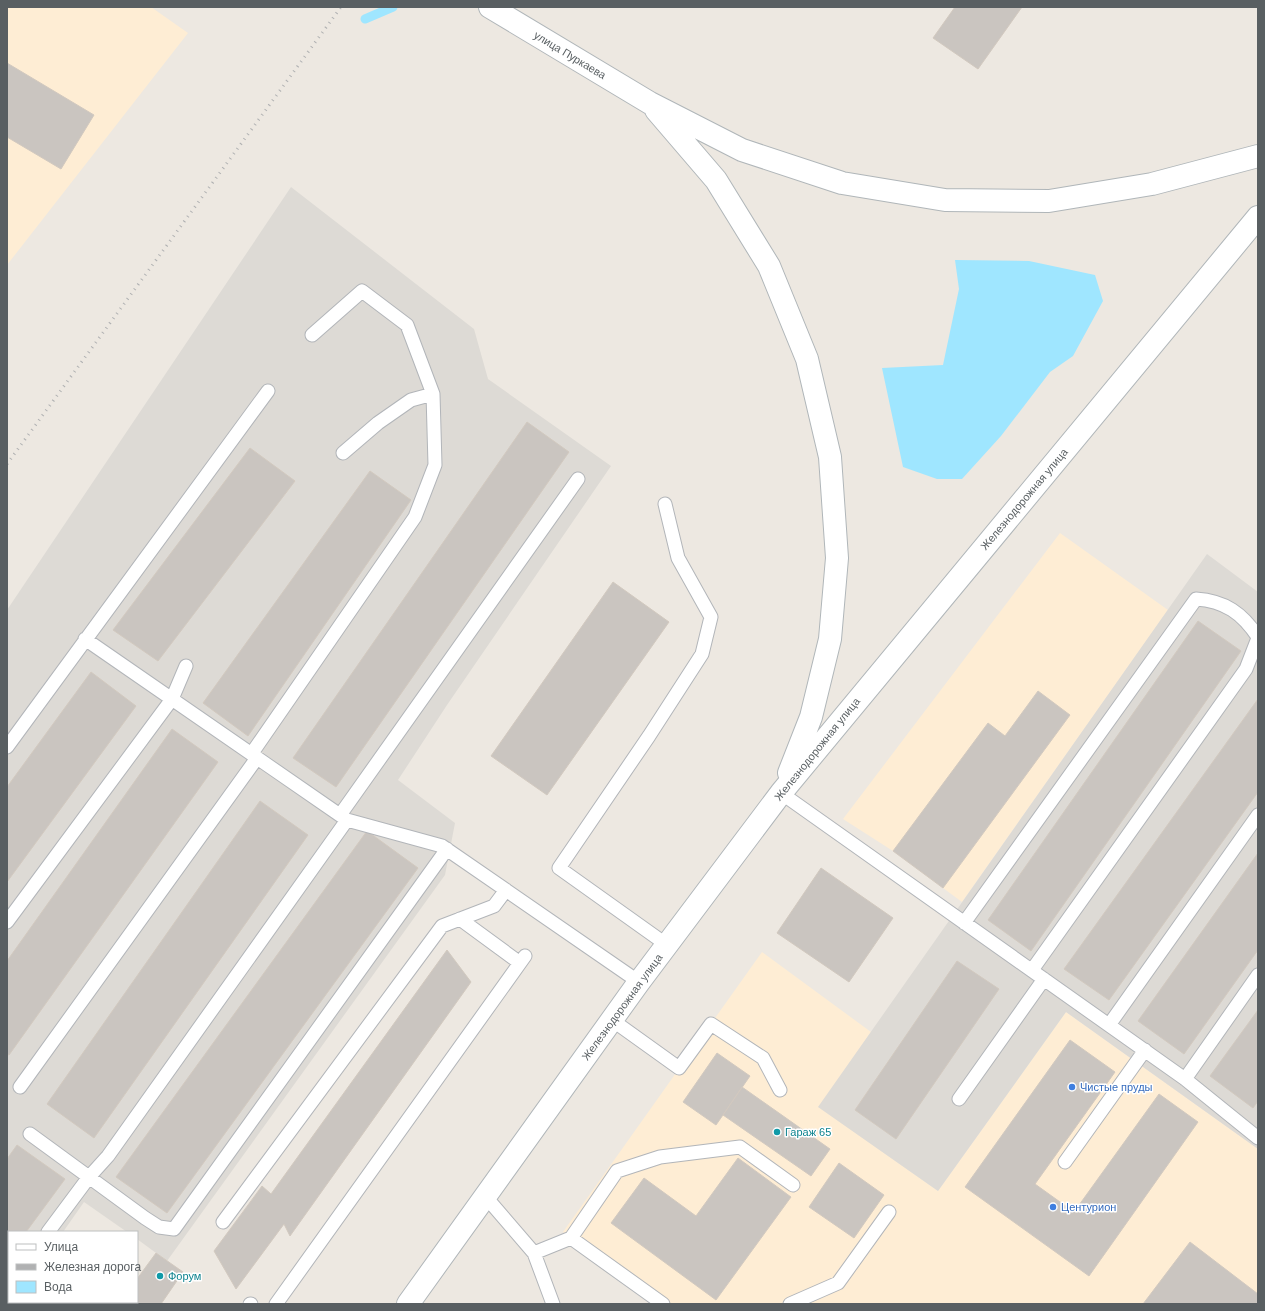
<svg xmlns="http://www.w3.org/2000/svg" width="1265" height="1311" font-family="Arial,sans-serif">
	<style>
		.commercial { fill: #feedd4 }
		.industrial { fill: #dddad5 }
		.water { fill: #9fe6ff }
		.lines { fill: none; stroke-linecap: round; stroke-linejoin: round }
		.stream { stroke: #9fe6ff; stroke-width: 9 }
		.building { fill: #cac5c0; stroke: #d2c9bf }
		.service-casing { stroke: #b2b5b9; stroke-width: 15 }
		.secondary-casing { stroke: #b0b6b9; stroke-width: 24 }
		.service { stroke: #fff; stroke-width: 13 }
		.secondary { stroke: #fff; stroke-width: 22 }
		.rail { stroke: #b0b1b2; stroke-width: 3; stroke-dasharray: 1 5; stroke-linecap: butt }
		.shop-dot { fill: #3f7fe0; stroke: #fff; stroke-width: 1.5 }
		.culture-dot { fill: #0f9aa8; stroke: #fff; stroke-width: 1.5 }
		.labels { text-anchor: middle; stroke-width: 3; stroke-linejoin: round; paint-order: stroke }
		.street-label { font-size: 11px; fill: #595f62; stroke: #fff }
		.shop-label { font-size: 11px; fill: #366cbe; stroke: #fff; text-anchor: start }
		.culture-label { font-size: 11px; fill: #0d838f; stroke: #fff; text-anchor: start }
	</style>
	<rect width="100%" height="100%" fill="#ede8e1"/>
	<path class="commercial" d="M7 7H151L188 33 7 265Z
		M1060 533 1168 610 962 902 893 851 843 819Z
		M762 952 871 1032 819 1107 938 1191 1066 1012 1258 1149V1304H666L571 1238 563 1232Z"/>
	<path class="industrial" d="M291 187 474 329 488 379 611 466 447 705 398 780 455 823 445 875 167 1261 137 1239V1232H127L84 1202 63 1232H9V1302H13L7 1304V610Z
		M1207 554 1258 592V1149L1066 1012 938 1191 818 1107Z"/>
	<path class="water" d="M955 260 1029 261 1095 275 1103 301 1073 356 1050 372 1001 436 962 479H937L903 467 882 368 943 365 959 289Z"/>
	<g class="lines">
		<path class="stream" d="M365 19 393 7"/>
	</g>
	<path class="building" d="M955 7H1022L978 69 933 38Z
		M7 63 94 115 61 169 7 137Z
		M527 422 569 452 336 787 293 758Z
		M250 448 295 481 158 661 113 630Z
		M370 471 411 500 248 736 203 703Z
		M613 582 669 622 547 795 491 756Z
		M1198 621 1241 651 1031 951 988 920Z
		M91 672 136 706 7 882V787Z
		M1038 691 1070 715 943 888 893 851 988 723 1005 736Z
		M1258 699V792L1109 1000 1064 969Z
		M172 729 218 762 9 1055 7 1054V961Z
		M260 801 308 835 94 1138 47 1104Z
		M367 831 418 868 167 1213 116 1177Z
		M1258 853V950L1184 1054 1138 1021Z
		M821 868 893 918 849 982 777 933Z
		M447 950 471 982 290 1236 284 1224 236 1289 214 1251 262 1186 271 1194Z
		M957 961 999 989 896 1139 855 1110Z
		M1258 1010V1101L1253 1108 1210 1076Z
		M1070 1040 1115 1072 1035 1184 1074 1212 1159 1094 1198 1122 1089 1276 965 1187Z
		M717 1053 750 1076 716 1125 683 1102Z
		M742 1087 830 1149 811 1176 723 1115Z
		M17 1145 65 1179 26 1232H9V1256L7 1259V1159Z
		M738 1158 791 1197 716 1300 611 1223 644 1178 696 1216Z
		M839 1163 884 1195 854 1238 809 1207Z
		M1190 1242 1258 1294V1304H1143Z
		M156 1253 183 1272 161 1304H120L121 1302H137V1279Z"/>
	<g class="lines">
		<defs>
			<path id="service" d="M343 453 378 423 411 400 433 394
				M665 504 678 558 711 617 702 654 649 736 559 868 667 945
				M85 639 347 820 442 846 639 982
				M7 747 268 391
				M252 753 415 517 435 465 433 394 407 325 362 291 312 335
				M781 793 1185 1079 1258 1138
				M340 815 578 479
				M460 919 520 963
				M7 922 172 699 186 666
				M964 923 1196 599C1225 601 1242 613 1258 637
				M1032 970 1246 669 1258 638
				M612 1020 679 1068 711 1024 763 1058 780 1090
				M1109 1025 1258 815
				M1185 1079 1258 975
				M20 1087 257 758
				M959 1099 1044 979
				M30 1134 145 1218 159 1227 174 1229 447 849
				M1065 1162 1145 1050
				M485 1196 534 1253 553 1304
				M223 1222 442 926 494 906 506 890
				M48 1232 89 1177 108 1156 347 820
				M571 1238 663 1304
				M534 1253 571 1238 617 1171 660 1157 740 1147 793 1185
				M7 1286 9 1283
				M63 1304 65 1302
				M250 1304H251
				M276 1304 525 956
				M790 1304 838 1283 889 1212"/>
			<path id="secondary" d="M490 7 650 103 742 150 842 183 945 200 1049 201 1152 184 1258 156
				M656 110 716 180 769 266 807 359 830 457 837 558 830 639 811 717 789 773
				M408 1304 639 982 781 793 1258 217"/>
		</defs>
		<use href="#service" class="service-casing"/>
		<use href="#secondary" class="secondary-casing"/>
		<use href="#service" class="service"/>
		<use href="#secondary" class="secondary"/>
		<path class="rail" d="M7 464 341 7"/>
	</g>
	<g class="shop-dot">
		<circle cx="1072" cy="1087" r="4"/>
		<circle cx="1053" cy="1207" r="4"/>
	</g>
	<g class="culture-dot">
		<circle cx="777" cy="1132" r="4"/>
		<circle cx="160" cy="1276" r="4"/>
	</g>
	<g class="labels">
		<g class="street-label">
			<text transform="translate(570 55) rotate(31)" y="4">улица Пуркаева</text>
			<text transform="translate(1024 499) rotate(-50)" y="4">Железнодорожная улица</text>
			<text transform="translate(817 749) rotate(-51)" y="4">Железнодорожная улица</text>
			<text transform="translate(622 1007) rotate(-54)" y="4">Железнодорожная улица</text>
		</g>
		<g class="shop-label">
			<text x="1080" y="1091">Чистые пруды</text>
			<text x="1061" y="1211">Центурион</text>
		</g>
		<g class="culture-label">
			<text x="785" y="1136">Гараж 65</text>
			<text x="168" y="1280">Форум</text>
		</g>
	</g>
	<rect width="1265" height="1311" fill="none" stroke="#595f62" stroke-width="16"/>
	<rect x="8" y="1231" width="130" height="72" fill="#ffffff" stroke="#bdbfc0"/>
	<rect x="16" y="1244" width="20" height="6" fill="#ffffff" stroke="#bdbfc0"/>
	<text x="44" y="1251" font-size="12" fill="#595f62">Улица</text>
	<rect x="16" y="1264" width="20" height="6" fill="#b0b1b2" stroke="#bdbfc0"/>
	<text x="44" y="1271" font-size="12" fill="#595f62">Железная дорога</text>
	<rect x="16" y="1281" width="20" height="12" fill="#9fe6ff" stroke="#bdbfc0"/>
	<text x="44" y="1291" font-size="12" fill="#595f62">Вода</text>
</svg>
